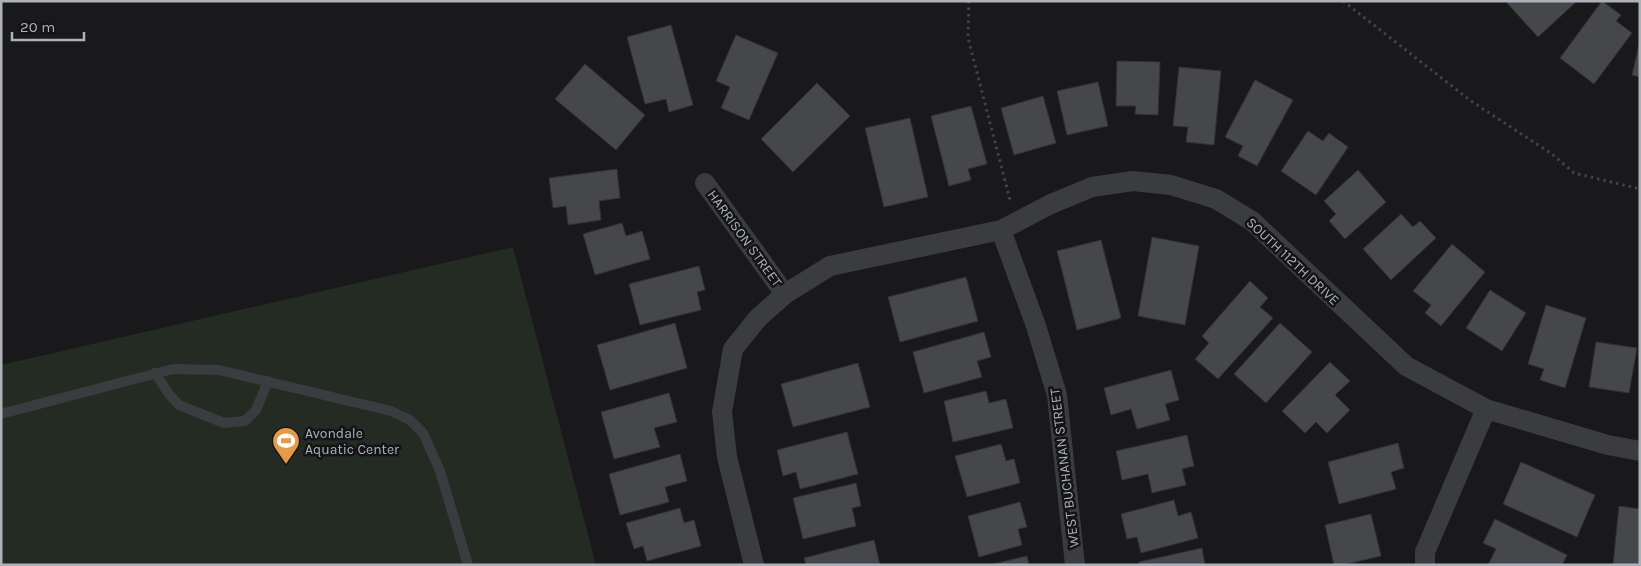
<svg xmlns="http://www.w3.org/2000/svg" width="1641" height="566" font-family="Karla,sans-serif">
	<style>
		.green { fill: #232b23 }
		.building { fill: #46474b; stroke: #333337 }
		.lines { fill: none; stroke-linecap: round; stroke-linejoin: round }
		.path { stroke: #404347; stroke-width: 3; stroke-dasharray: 2.5 4; stroke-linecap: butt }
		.service { stroke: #3a3c40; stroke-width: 10 }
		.minor { stroke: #3a3c40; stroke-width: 20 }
		.labels { text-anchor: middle; stroke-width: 5; stroke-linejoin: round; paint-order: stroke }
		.street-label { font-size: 14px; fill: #acb2ba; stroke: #141416 }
		.poi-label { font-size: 14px; fill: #acb2ba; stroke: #141416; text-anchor: start }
	</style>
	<rect width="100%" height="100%" fill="#19191b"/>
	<path class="green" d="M513 247 596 565H1V365Z"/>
	<path class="building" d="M1509 1H1577L1538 37 1507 3Z
		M1602 1 1621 15 1616 21 1632 33 1594 84 1560 58Z
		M671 25 693 105 669 112 666 99 645 104 627 37Z
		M736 35 778 53 749 120 721 108 730 87 716 81Z
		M1640 41V77L1632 75Z
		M1117 61 1160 62 1158 115 1135 114 1136 106H1116Z
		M585 64 645 115 616 150 555 99Z
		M1179 67 1221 71 1214 145 1186 142 1188 127 1173 126Z
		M1255 80 1293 100 1257 166 1238 156 1243 146 1225 137Z
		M1098 82 1108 126 1067 135 1057 91Z
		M817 83 850 116 793 172 761 139Z
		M1043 96 1056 143 1014 155 1001 108Z
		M971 106 987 164 968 169 971 180 949 186 931 116Z
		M910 118 928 197 884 207 865 128Z
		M1308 131 1323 141 1329 133 1348 147 1316 195 1281 171Z
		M617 169 620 198 599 201 601 220 568 225 566 206 553 208 549 178Z
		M1358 170 1386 202 1345 239 1329 221 1336 214 1324 201Z
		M1401 214 1413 227 1420 221 1436 238 1391 280 1363 249Z
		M622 223 626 236 642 231 650 259 595 275 583 234Z
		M1152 237 1199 246 1185 325 1138 316Z
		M1101 240 1121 318 1077 330 1057 251Z
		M1452 244 1485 272 1441 326 1425 313 1431 305 1413 291Z
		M699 266 705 290 697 292 701 310 640 325 629 284Z
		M966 277 978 321 900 342 888 297Z
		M1250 281 1268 298 1260 307 1273 318 1218 379 1195 359 1209 343 1202 336Z
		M1490 290 1526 313 1502 351 1466 328Z
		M1546 305 1586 318 1565 388 1540 380 1544 369 1528 364Z
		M675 323 687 368 610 390 597 345Z
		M1280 323 1312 352 1266 403 1234 374Z
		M984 332 991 357 977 361 982 377 924 393 913 352Z
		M1596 342 1637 348 1629 393 1589 387Z
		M1330 362 1350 381 1335 395 1350 410 1327 433 1316 422 1305 433 1282 411Z
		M858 363 870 407 793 427 781 384Z
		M1171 370 1179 400 1165 404 1170 420 1137 429 1131 409 1111 415 1104 388Z
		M986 391 989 403 1006 399 1013 428 953 442 944 401Z
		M669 393 677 422 654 428 660 447 614 459 601 412Z
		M847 432 858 474 800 489 796 472 783 476 777 450Z
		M1187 435 1194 466 1182 469 1186 485 1152 493 1148 474 1122 480 1116 451Z
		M1398 443 1404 468 1391 472 1396 489 1339 504 1328 462Z
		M1001 444 1006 461 1014 459 1020 483 967 497 955 456Z
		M680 454 687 481 665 487 669 502 620 515 609 474Z
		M1521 462 1595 495 1577 537 1503 504Z
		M856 483 861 506 852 508 856 526 803 539 793 498Z
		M1174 500 1178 516 1191 512 1198 538 1141 553 1137 537 1127 539 1121 514Z
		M1020 502 1027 527 1018 529 1022 545 979 557 968 516Z
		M1619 506 1640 509V565H1613Z
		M680 508 684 523 694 520 701 546 647 561 643 546 634 549 626 523Z
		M1371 514 1381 556 1343 565H1334L1325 525Z
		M1495 519 1567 555 1562 565H1488L1496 549 1483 543Z
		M874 540 880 565H806L804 558Z
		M1202 548 1205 565H1139V562Z
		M1027 556 1029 565H989Z"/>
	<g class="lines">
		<path class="path" d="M969 1 968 38 1010 200
			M1343 1 1471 101 1552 154 1574 173 1640 189"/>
		<path class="service" d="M155 373 169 394 179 405 224 423 245 421 256 410 268 381
			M1 414 173 369 219 370 391 411 410 420 423 433 440 471 468 565"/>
		<path class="minor" d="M705 183 785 294
			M1001 230 1036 326 1057 395 1075 565
			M754 565 727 457 722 412 733 349 758 318 785 294 830 266 1001 230 1051 204 1092 187 1133 181 1171 185 1216 199 1252 221 1406 366 1486 409 1608 445 1640 451
			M1425 565V552L1486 409"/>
	</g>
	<defs>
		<symbol id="stadium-pin" viewBox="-11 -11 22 30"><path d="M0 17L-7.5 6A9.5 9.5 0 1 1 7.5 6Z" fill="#e89944" stroke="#141416"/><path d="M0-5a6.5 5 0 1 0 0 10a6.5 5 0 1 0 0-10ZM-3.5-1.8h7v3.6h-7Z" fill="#fff"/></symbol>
	</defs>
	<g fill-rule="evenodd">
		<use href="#stadium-pin" x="270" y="425" width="32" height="43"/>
	</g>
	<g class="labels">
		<g class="street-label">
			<text transform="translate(745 238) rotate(54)" y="5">HARRISON STREET</text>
			<text transform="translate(1293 261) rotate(43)" y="5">SOUTH 112TH DRIVE</text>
			<text transform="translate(1064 468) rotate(-97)" y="5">WEST BUCHANAN STREET</text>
		</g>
		<g class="poi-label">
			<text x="305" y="438">Avondale<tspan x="305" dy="16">Aquatic Center</tspan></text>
		</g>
	</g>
	<rect width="1641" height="566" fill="none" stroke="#acb2ba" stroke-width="5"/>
	<path d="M12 32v8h72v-8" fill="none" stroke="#acb2ba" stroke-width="2.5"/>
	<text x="20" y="32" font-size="15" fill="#acb2ba" stroke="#141416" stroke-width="4" paint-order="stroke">20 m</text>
</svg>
